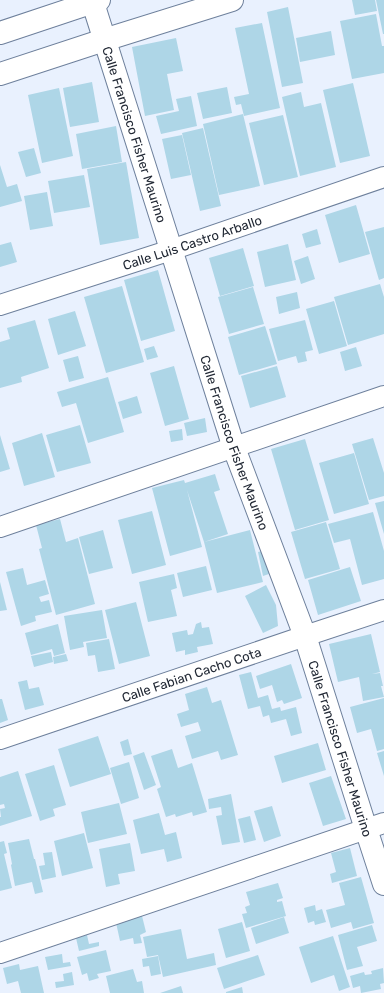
<svg xmlns="http://www.w3.org/2000/svg" width="384" height="993" font-family="Rubik,sans-serif">
	<style>
		.building { fill: #aed6e7 }
		.lines { fill: none; stroke-linecap: round; stroke-linejoin: round }
		.street-casing { stroke: #6e809c; stroke-width: 22 }
		.secondary-casing { stroke: #6e809c; stroke-width: 24 }
		.street { stroke: #fff; stroke-width: 20 }
		.secondary { stroke: #fff; stroke-width: 22 }
		.labels { text-anchor: middle; stroke-width: 3.5; stroke-linejoin: round; paint-order: stroke }
		.street-label { font-size: 13px; fill: #232a36; stroke: #fff }
	</style>
	<rect width="100%" height="100%" fill="#e9f1fe"/>
	<path class="building" d="M352 0H375L377 11 355 15Z
		M376 0H384V34H383Z
		M288 7 303 83 282 87 267 12Z
		M376 14 382 46H384V73L352 79 340 21Z
		M262 23 280 108 244 116 241 104 236 105 234 97 249 94 235 28Z
		M331 31 335 55 300 62 296 38Z
		M176 38 183 71 167 74 174 110 145 116 132 47Z
		M92 82 99 122 70 127 63 88Z
		M353 83 370 156 340 163 323 90Z
		M227 87 232 113 203 119 197 93Z
		M59 88 73 156 42 163 28 95Z
		M301 92 304 107 321 103 336 167 300 176 282 97Z
		M191 96 197 126 161 134 156 116 179 111 176 99Z
		M243 114 260 186 219 195 203 124Z
		M283 115 298 177 264 185 249 123Z
		M116 126 122 162 82 169 76 134Z
		M203 128 221 206 200 211 182 133Z
		M182 135 191 175 171 179 162 139Z
		M34 148 41 173 26 177 18 152Z
		M126 162 139 238 100 245 87 169Z
		M0 165 7 187 17 184 22 201 0 207Z
		M84 175 90 207 54 213 48 181Z
		M47 192 53 226 30 230 24 196Z
		M356 205 370 254 339 263 325 215Z
		M384 227V278L379 280 365 232Z
		M317 229 321 244 306 248 302 234Z
		M11 242 17 262 0 267V245Z
		M288 244 296 280 265 287 257 252Z
		M243 248 254 286 220 296 209 258Z
		M308 256 315 279 301 284 294 261Z
		M158 270 175 331 141 341 124 280Z
		M380 284 384 297V334L348 345 334 297Z
		M122 286 144 362 106 373 84 297Z
		M253 287 264 324 229 334 218 297Z
		M297 292 300 308 279 314 276 297Z
		M334 301 347 346 319 354 306 309Z
		M75 311 86 346 58 355 48 319Z
		M35 320 49 368 21 377 22 382 0 388V342L10 339 7 328Z
		M305 320 313 350 305 352 307 361 298 363 296 356 278 361 269 329Z
		M265 326 277 364 239 375 228 337Z
		M154 346 158 357 147 360 144 349Z
		M356 347 362 366 345 371 340 352Z
		M78 356 84 378 69 382 63 360Z
		M174 366 189 419 165 426 150 373Z
		M277 366 286 397 250 408 241 376Z
		M108 377 124 432 88 443 76 403 62 407 57 392Z
		M137 396 142 413 123 419 118 402Z
		M205 418 207 432 187 436 184 423Z
		M80 425 91 463 57 472 46 435Z
		M182 429 183 440 171 442 169 431Z
		M42 433 55 477 24 486 12 443Z
		M0 435 10 469 0 472Z
		M373 438 384 473V496L369 500 352 444Z
		M305 439 329 520 295 530 271 449Z
		M354 453 369 504 334 514 319 463Z
		M215 474 220 490 214 492 228 534 204 542 187 490 202 547 170 556 152 488 184 480 185 483Z
		M384 501V534L375 503Z
		M152 511 166 565 132 574 118 520Z
		M373 512 384 551V579L362 585 350 539 334 543 328 524Z
		M60 519 66 542 78 538 95 604 56 615 39 549 42 548 36 525Z
		M326 522 340 569 305 579 291 532Z
		M103 530 113 568 89 574 79 537Z
		M250 530 263 582 217 593 204 542Z
		M266 550 272 573 263 576 258 552Z
		M206 566 212 590 183 597 177 573Z
		M350 567 361 601 318 615 308 580Z
		M23 568 27 585 45 580 49 594 39 597 41 602 49 600 52 612 35 616 36 621 21 626 6 572Z
		M174 574 177 588 171 590 177 616 148 622 139 582Z
		M0 582 7 610 0 611Z
		M266 585 276 605 278 626 263 633 245 596Z
		M136 602 150 656 119 664 105 610Z
		M102 610 107 638 83 642 84 647 70 650 64 616Z
		M201 622 202 628 209 627 213 644 197 647 198 652 185 655V650L176 652 172 633 187 630 188 635 193 634 196 624Z
		M58 624 65 653 54 656 52 649 31 655 25 633Z
		M371 634 380 672 372 674 380 673 383 686H381L384 697 363 701 359 677 338 682 329 644Z
		M109 639 115 669 98 672 95 655 88 656 86 643Z
		M51 652 52 657H50H52L53 662 34 667 31 656Z
		M66 654 68 661 54 664 53 657Z
		M291 664 302 698 284 704 282 700 277 702 272 685 260 689 256 676Z
		M251 672 258 698 268 695 272 709 280 707 281 711 296 707 302 733 291 736 286 719 271 723 269 715 263 717 260 706 248 709 239 675Z
		M27 680 29 689 39 687 44 705 25 710 18 682Z
		M207 687 212 703 221 700 238 755 221 760 218 751 192 759 185 736 201 731 198 722 181 727 177 714 189 710 185 694Z
		M384 698V749L377 751 371 729 357 733 350 707Z
		M0 699H2L8 720 0 723Z
		M98 736 111 774 70 787 58 749Z
		M128 739 132 754 124 756 120 742Z
		M318 743 326 770 282 783 274 756Z
		M172 749 178 768 192 763 207 812 193 816 192 812 176 817 175 814 166 817 157 789 161 787 151 756Z
		M384 751V776L377 753Z
		M144 752 156 785 144 790 133 756Z
		M129 762 139 798 121 804 110 768Z
		M54 765 66 805 53 809 55 816 40 821 25 774Z
		M18 771 32 816 0 826V817H1L0 809 5 808 4 804 0 805V777Z
		M331 776 346 819 323 826 309 783Z
		M231 794 240 842 222 845 216 816 222 815 221 807 209 809 208 799Z
		M119 803 127 834 88 843 81 812Z
		M272 806 281 836 264 842 254 811Z
		M159 813 165 835 176 832 182 858 167 862 164 849 141 854 133 820Z
		M250 816 256 840 244 843 238 819Z
		M84 833 93 868 62 876 54 841Z
		M29 839 34 859H35L43 892 35 894 32 882 15 886 11 865 12 864 8 843Z
		M4 841 7 853 4 854 12 888 0 891V842Z
		M130 843 135 871 118 874 120 884 106 887 99 849Z
		M350 848 357 876 332 883 330 874 336 872 331 853Z
		M52 852 56 877 42 880 39 866 45 865 43 853Z
		M361 877 374 923 353 929 351 922 331 928 326 910 345 905 339 883Z
		M278 883 283 898 277 900V902L282 901 286 916 246 928 242 914 247 913 245 907 250 905 246 892Z
		M315 905 316 911 322 909 326 922 315 925 314 921 308 923 304 908Z
		M141 912 146 932 140 935 142 943 134 944 133 938 120 941 115 918Z
		M284 917 289 933 256 944 251 928Z
		M242 922 250 951 226 958 218 929Z
		M372 925 377 941 357 947 363 966 347 970 338 935Z
		M181 929 187 959 214 953 216 965 163 977 158 955 147 957 143 937Z
		M87 935 89 944 99 942V946L79 951 76 938Z
		M333 936 350 987 339 991 334 975 311 983 299 947Z
		M106 950 111 971 97 974 99 978 89 981 87 973 82 975 77 957Z
		M62 954 63 963 70 962 71 966 48 970 45 957Z
		M258 955 265 975 224 989 217 968Z
		M158 956 161 974 151 976 149 966 143 967 142 959Z
		M19 964 20 970 38 966 44 993H21L18 981 7 984 3 968Z
		M383 968 384 983 380 984 381 989 361 993 360 986 353 988 350 976 364 972 365 975 372 974 371 971Z
		M133 969 137 982 142 981 144 993H110L106 976Z
		M72 972 74 985 56 988 55 982 64 981 63 974Z
		M181 986 183 993H160Z
		M242 987 243 993H226V992Z"/>
	<g class="lines">
		<defs>
			<g id="street">
				<path id="s1" d="M0 305 171 250 384 177"/>
				<path d="M0 527 384 396"/>
				<path id="s2" d="M0 739 305 636 384 610"/>
				<path d="M0 953 384 823"/>
			</g>
			<g id="secondary">
				<path id="s3" d="M92 0 234 448 305 636 366 829 384 884"/>
				<path d="M0 33 99 0"/>
				<path d="M0 74 104 40 232 0"/>
			</g>
		</defs>
		<use href="#street" class="street-casing"/>
		<use href="#secondary" class="secondary-casing"/>
		<use href="#street" class="street"/>
		<use href="#secondary" class="secondary"/>
	</g>
	<g class="labels">
		<g class="street-label">
			<text dy="5" stroke="none"><textPath href="#s3" startOffset="141">Calle Francisco Fisher Maurino</textPath></text>
			<text dy="5" stroke="none"><textPath href="#s1" startOffset="202">Calle Luis Castro Arballo</textPath></text>
			<text dy="5" stroke="none"><textPath href="#s3" startOffset="465">Calle Francisco Fisher Maurino</textPath></text>
			<text dy="5" stroke="none"><textPath href="#s2" startOffset="202">Calle Fabian Cacho Cota</textPath></text>
			<text dy="5" stroke="none"><textPath href="#s3" startOffset="789">Calle Francisco Fisher Maurino</textPath></text>
		</g>
	</g>
</svg>
